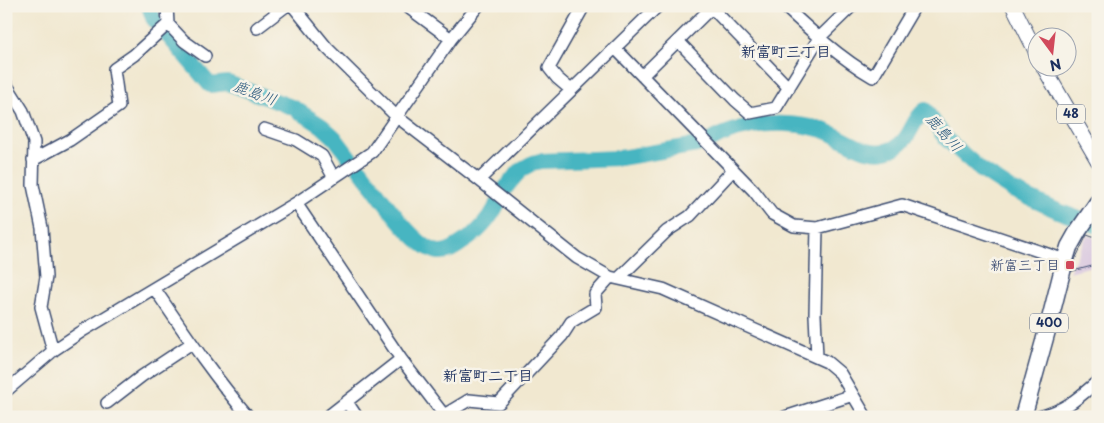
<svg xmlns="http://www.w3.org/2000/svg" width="1104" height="423" font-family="'Playpen Sans','Klee One',sans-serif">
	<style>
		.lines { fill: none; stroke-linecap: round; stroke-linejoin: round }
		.river { stroke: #47b5c1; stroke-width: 16 }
		.building { fill: #cab2db }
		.minor-casing { stroke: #3b4b6f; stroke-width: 14 }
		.major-casing { stroke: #3b4b6f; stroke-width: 16 }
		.highway-casing { stroke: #3b4b6f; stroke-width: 19 }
		.minor { stroke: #fff; stroke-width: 11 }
		.major { stroke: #fff; stroke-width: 14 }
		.highway { stroke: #fff; stroke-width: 16 }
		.poi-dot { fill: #d1495b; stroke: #f7f3e8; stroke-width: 2 }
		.labels { text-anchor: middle; stroke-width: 5; stroke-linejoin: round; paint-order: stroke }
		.shield { fill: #f7f3e8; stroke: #5d6a87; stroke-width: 1 }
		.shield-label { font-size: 12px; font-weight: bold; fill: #1b2f5e }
		.poi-label { font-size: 14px; fill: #1b2f5e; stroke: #f7f3e8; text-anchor: end }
		.neighbourhood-label { font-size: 15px; font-weight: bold; fill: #1b2f5e; stroke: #f7f3e8 }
		.water-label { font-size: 15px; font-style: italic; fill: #28577c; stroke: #f7f3e8 }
	</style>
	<rect width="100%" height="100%" fill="#f7f3e8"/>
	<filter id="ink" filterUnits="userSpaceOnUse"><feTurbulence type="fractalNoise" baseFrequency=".02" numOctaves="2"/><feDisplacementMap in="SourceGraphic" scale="10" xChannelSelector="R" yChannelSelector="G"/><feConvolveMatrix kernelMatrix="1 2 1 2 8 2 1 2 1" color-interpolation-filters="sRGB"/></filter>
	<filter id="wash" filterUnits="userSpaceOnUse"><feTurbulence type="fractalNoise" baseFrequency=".0096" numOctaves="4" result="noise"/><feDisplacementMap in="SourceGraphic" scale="20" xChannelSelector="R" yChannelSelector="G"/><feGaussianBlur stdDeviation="1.12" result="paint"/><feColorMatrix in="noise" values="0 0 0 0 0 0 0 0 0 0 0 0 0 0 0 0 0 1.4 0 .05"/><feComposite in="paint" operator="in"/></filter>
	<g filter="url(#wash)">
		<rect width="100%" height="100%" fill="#f1e8d0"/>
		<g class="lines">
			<path class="river" d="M149 6 153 18 210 85 228 83 294 108 322 126 335 138 350 158
				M708 142C742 122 786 119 823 130 845 137 869 161 894 148 912 139 911 120 925 110L946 139 981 170 1012 190 1058 211 1098 226
				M360 169C376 189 414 249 439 252 448 253 456 247 463 242 477 234 490 219 497 205
				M504 190C515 176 522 165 540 161L620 158 697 145"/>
		</g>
		<g id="blocks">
			<path class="building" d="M1087 235 1098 239V259L1096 265 1069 272Z"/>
		</g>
	</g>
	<g filter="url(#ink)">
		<use href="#blocks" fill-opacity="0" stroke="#3b4b6f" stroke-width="1"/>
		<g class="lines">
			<defs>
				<path id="minor" d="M167 6 168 24 184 41 205 56
					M293 6 327 48 396 116 479 180 577 258 610 277 663 289 827 362 840 373 866 417
					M784 6C812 32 840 58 873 77L912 11 908 6
					M409 8 451 39
					M712 8 789 88
					M257 28 286 6
					M678 41 735 100 750 113 776 108 819 38 852 6
					M615 48 754 191 772 214 794 226 817 228 902 205 1065 260
					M642 76 713 6
					M6 84 23 111 34 142 33 185 42 228 46 277 41 307 53 351
					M571 90 557 78 549 68 584 6
					M264 129 296 140 322 156 334 178
					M33 160 70 140 119 106 114 69 134 55 168 24
					M479 180 658 6
					M296 203 401 359 444 415 469 400 499 403 562 336 571 322 596 307 595 294 610 277
					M619 278 667 231 690 216 733 170
					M154 288C184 332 214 377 249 417
					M817 357 815 315 817 228
					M6 391 54 350 84 330 296 203 372 152 451 39 478 6
					M347 402 357 417
					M107 403 142 376 192 343
					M327 417 401 359
					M785 417 853 395
					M1039 417C1067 409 1077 399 1098 381"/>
				<path id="major" d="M1013 6 1036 52
					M1044 68 1098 161"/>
				<path id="highway" d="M1023 417 1048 327 1065 260 1069 247 1078 231 1098 202"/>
			</defs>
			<use href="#minor" class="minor-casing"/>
			<use href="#major" class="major-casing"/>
			<use href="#highway" class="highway-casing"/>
			<use href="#minor" class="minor"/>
			<use href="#major" class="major"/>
			<use href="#highway" class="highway"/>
		</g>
	</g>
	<rect class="poi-dot" x="1065" y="260" width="10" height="10" rx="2.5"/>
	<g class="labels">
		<g class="shield">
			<rect x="1057" y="104.5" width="28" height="19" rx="4"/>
			<rect x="1030" y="313.5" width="38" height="19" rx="4"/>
		</g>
		<g class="shield-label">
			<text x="1071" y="118">48</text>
			<text x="1049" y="327">400</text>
		</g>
		<g class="poi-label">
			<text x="1060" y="270">新富三丁目</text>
		</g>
		<g class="neighbourhood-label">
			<text x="786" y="57">新富町三丁目</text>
			<text x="488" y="381">新富町二丁目</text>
		</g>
		<g class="water-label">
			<text transform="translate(255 93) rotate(20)" y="5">鹿島川</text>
			<text transform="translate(944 133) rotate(48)" y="5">鹿島川</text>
		</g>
	</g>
	<rect width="1104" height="423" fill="none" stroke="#f7f3e8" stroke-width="25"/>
	<g transform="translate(1052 52) rotate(165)"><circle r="24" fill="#f7f3e8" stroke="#9fa5b1"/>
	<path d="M0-4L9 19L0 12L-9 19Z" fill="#d1495b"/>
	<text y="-8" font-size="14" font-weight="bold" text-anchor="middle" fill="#1b2f5e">N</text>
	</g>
</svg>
